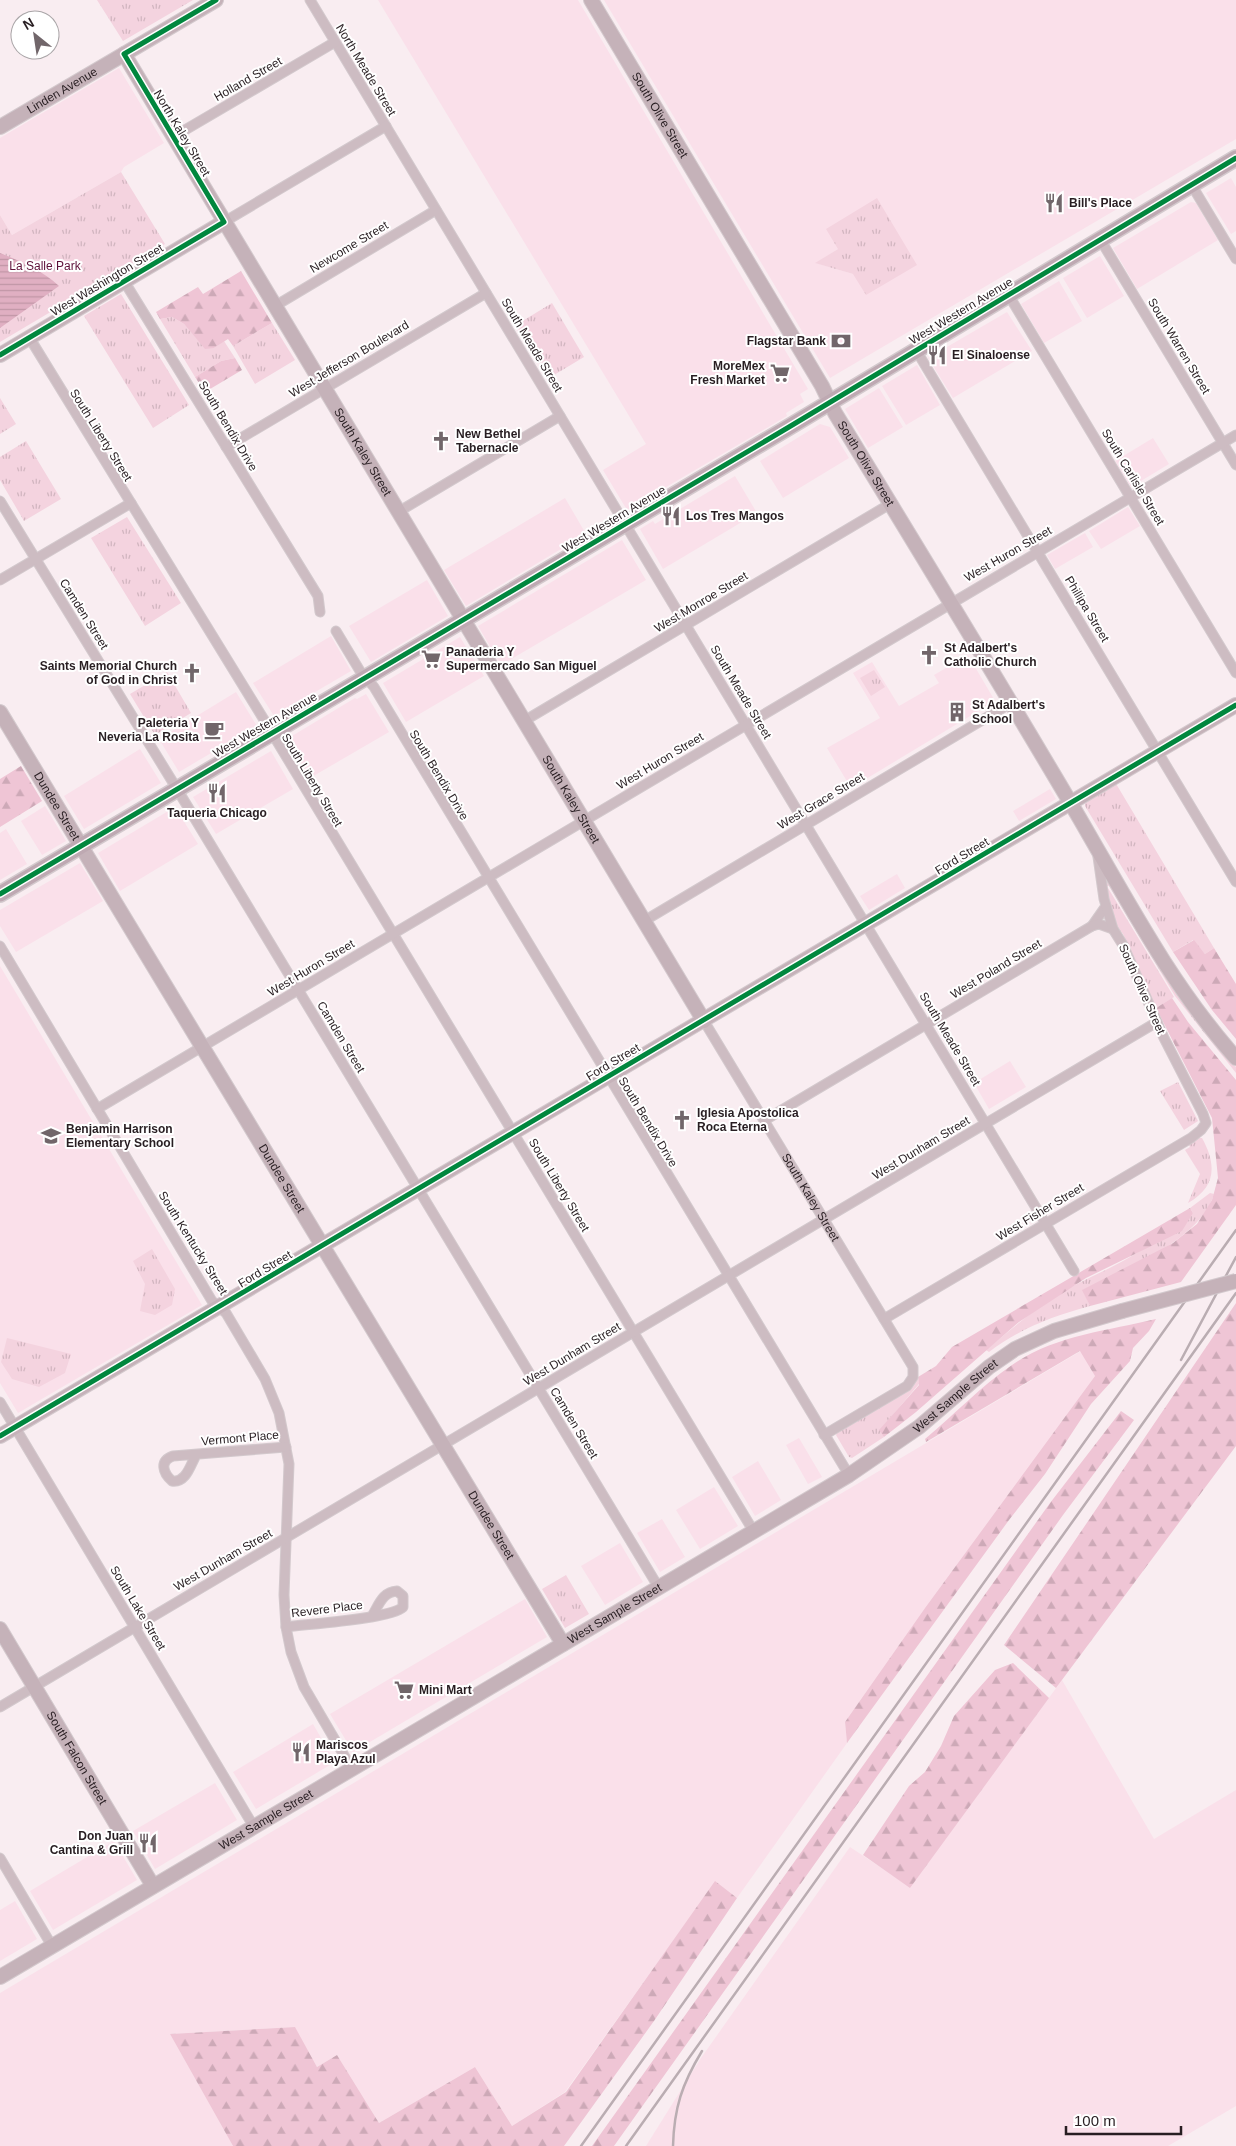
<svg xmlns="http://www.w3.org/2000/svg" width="1236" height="2146" font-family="Helvetica,sans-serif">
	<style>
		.built { fill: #fae0ea; fill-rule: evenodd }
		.grass { fill: url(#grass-tufts) }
		.forest { fill: url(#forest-firs) }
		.water { fill: url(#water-rules) }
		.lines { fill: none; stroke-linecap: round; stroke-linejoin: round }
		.street-casing { stroke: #d3c9cd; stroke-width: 11 }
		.secondary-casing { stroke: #d3c9cd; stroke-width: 16 }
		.primary-casing { stroke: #d3c9cd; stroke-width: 18 }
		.street { stroke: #cdbcc2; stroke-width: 9 }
		.secondary { stroke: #c5b2b9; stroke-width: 14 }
		.primary { stroke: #bea9b2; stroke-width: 15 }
		.rail { stroke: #baadb2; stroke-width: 2.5 }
		.secondary-bridge-casing { stroke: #d3c9cd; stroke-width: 16; stroke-linecap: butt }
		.secondary-bridge { stroke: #c5b2b9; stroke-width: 14 }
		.cycleway-casing { stroke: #fff; stroke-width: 8 }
		.cycleway { stroke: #00873e; stroke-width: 5 }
		.labels { text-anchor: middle; stroke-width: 4; stroke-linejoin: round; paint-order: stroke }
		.street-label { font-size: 12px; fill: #281e22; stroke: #fff }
		.poi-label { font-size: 12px; font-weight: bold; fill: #281e22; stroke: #fff; text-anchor: start }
		.park-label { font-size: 12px; fill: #5e1039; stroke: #fff }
	</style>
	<defs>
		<pattern id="grass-tufts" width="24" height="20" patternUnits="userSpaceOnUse" patternTransform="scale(1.25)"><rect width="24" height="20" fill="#f4d3df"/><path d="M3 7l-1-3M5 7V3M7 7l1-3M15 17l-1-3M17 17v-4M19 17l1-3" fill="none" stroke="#d1b5bf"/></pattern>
		<pattern id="forest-firs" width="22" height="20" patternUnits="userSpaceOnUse" patternTransform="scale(1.25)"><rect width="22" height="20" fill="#efc5d5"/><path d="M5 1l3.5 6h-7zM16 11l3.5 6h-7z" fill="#cda9b7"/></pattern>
		<pattern id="water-rules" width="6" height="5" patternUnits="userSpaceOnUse" patternTransform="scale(1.25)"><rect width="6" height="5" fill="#e0afc2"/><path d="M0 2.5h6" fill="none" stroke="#c096a6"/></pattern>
	</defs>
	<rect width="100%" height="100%" fill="#f9edf1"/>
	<path class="built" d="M378 0H578L808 389 800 394 804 402 786 413 787 416 627 510 603 470 646 444Z
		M604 0H1236V139L830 378ZM838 249 853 274 816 263Z
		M119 68 164 143 124 167 121 172 12 235 0 215V138Z
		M1231 178 1236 187V231L1231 234 1206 193Z
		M1191 202 1196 203 1218 240 1137 289 1113 248Z
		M1100 256 1124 296 1087 318 1063 278Z
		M1059 281 1082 321 1044 343 1021 304Z
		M1007 312 1032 351 953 398 928 358Z
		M917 365 940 405 906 425 882 386Z
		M879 388 903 427 868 448 845 409Z
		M820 424 830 427 849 458 783 498 760 461Z
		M1153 438 1169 464 1131 487 1115 461Z
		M735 476 757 513 663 569 640 529 653 521 655 524Z
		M565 498 586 534 466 606 444 570Z
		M1128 507 1140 526 1101 549 1089 531Z
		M1085 533 1093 547 1055 569 1047 555Z
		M622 540 646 580 501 665 478 626Z
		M427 580 448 616 371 662 349 626Z
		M331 636 351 671 274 716 253 683Z
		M460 637 484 676 406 722 383 683Z
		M968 655 995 701 851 788 827 748 880 718 853 673 872 662 899 706 939 683 934 675Z
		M236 692 257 726 179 772 159 739Z
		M366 694 389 732 310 778 287 739 355 698 357 699Z
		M140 749 161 783 84 829 64 796Z
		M271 751 293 789 216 834 193 797Z
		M1050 789 1056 799 1019 821 1013 811Z
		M45 806 66 841 42 855 21 821Z
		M175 807 198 844 120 891 98 853Z
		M6 829 27 864 0 880V833Z
		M80 863 103 901 16 952 0 926V910Z
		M897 874 905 888 869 910 860 896Z
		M0 966 202 1305 18 1413 0 1383Z
		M1010 1061 1026 1087 989 1109 974 1083Z
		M1081 1351 1095 1376 925 1608 845 1722 847 1743 737 1898 715 1882 565 2092 512 2126 475 2067 379 2123 337 2055 317 2067 294 2027 170 2034 233 2146H0V1993Z
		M799 1438 822 1477 808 1484 786 1445Z
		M758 1461 781 1500 755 1516 732 1477Z
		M714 1487 738 1526 700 1549 676 1510Z
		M662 1519 685 1557 660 1572 637 1533Z
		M620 1543 643 1582 605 1605 581 1566Z
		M525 1599 547 1637 353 1752 330 1714Z
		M1062 1680 1154 1839 1236 1790V2106L1168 2146H646L701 2058 850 1847 910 1887Z
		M313 1724 335 1762 256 1809 233 1772Z
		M215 1783 237 1820 155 1869 133 1831Z
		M114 1841 137 1880 53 1930 30 1891Z
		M15 1901 37 1939 0 1961V1910Z"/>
	<path class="grass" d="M97 0H193L123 41Z
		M121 172 165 244 0 342V215L12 235Z
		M877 198 917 265 866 295 853 274 815 263 838 249 826 229Z
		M121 294 189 405 153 428 84 316Z
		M552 303 584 357 549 378 516 325Z
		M172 317 184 324 205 348H214L224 341 235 358 221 361 195 377 160 319Z
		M272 323 295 360 255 384 233 346Z
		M0 398 16 424 0 434Z
		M26 441 61 499 24 521 0 480V457Z
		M127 517 181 603 145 626 91 538Z
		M874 670 885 687 871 696 860 678Z
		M167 672 191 713 155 735 130 694Z
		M1115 782 1214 948 1205 954 1193 940 1173 952 1085 806V800Z
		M1104 871 1196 1019 1236 1067V1073L1175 996 1109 886H1105Z
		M1106 888H1108L1174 997 1156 1008 1123 934 1116 925Z
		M1178 1082 1198 1121 1184 1130 1160 1091Z
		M1197 1138H1202C1217 1165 1216 1187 1188 1203L1200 1174 1185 1150 1190 1147 1188 1143Z
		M1210 1193 1214 1194C1200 1241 1124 1269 1083 1290L1090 1306C1053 1316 1019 1329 989 1352L986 1350C1009 1331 1031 1312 1056 1296 1080 1281 1106 1271 1130 1257 1153 1244 1173 1228 1193 1213L1190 1208Z
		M152 1249 175 1289 172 1305 155 1315 140 1311 145 1284 133 1261Z
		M7 1338 71 1354 65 1373 39 1387 12 1379 1 1362Z
		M918 1377 919 1384 880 1430 884 1437 852 1458 849 1457 836 1435 837 1433 907 1391 912 1387Z
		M566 1575 589 1614 565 1628 542 1589Z"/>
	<path class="forest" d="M241 271 272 323 233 346 228 339 214 348 205 349 184 324 172 317 160 319 156 312 198 287 203 294Z
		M235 358 242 370 205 392 195 377 221 361Z
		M21 766 42 801 0 827V779Z
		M1194 940 1205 954 1214 948 1236 984V1039L1212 1010 1173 952Z
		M1172 998 1188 1022 1236 1080V1205L1181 1282 1090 1306 1082 1290 1173 1243 1197 1224 1212 1200 1218 1178 1212 1118 1156 1008Z
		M1190 1208 1193 1213 1182 1231 1086 1278 1019 1322 916 1412 884 1437 879 1430 919 1385 918 1377 936 1366 952 1347Z
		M1236 1303V1446L1056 1688 1004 1645Z
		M1156 1319 1149 1331 1133 1348 1130 1361 1091 1404 1045 1474 1009 1520 847 1743 845 1722 925 1608 1095 1376 1080 1351 926 1442 925 1439C954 1415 981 1386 1012 1365 1055 1335 1107 1331 1156 1319Z
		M1121 1411 1134 1420 1063 1515 614 2146H592L1050 1503Z
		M1013 1663 1049 1698 910 1888 863 1855 909 1786 925 1772 941 1746 954 1716 995 1670Z
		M715 1881 737 1898 654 2021 564 2146H233L170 2034 295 2027 317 2067 337 2055 379 2123 475 2067 512 2126 566 2092Z"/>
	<path class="water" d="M0 253C20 261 43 271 59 286L0 328Z"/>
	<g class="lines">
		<defs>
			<g id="street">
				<path d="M310 0 1074 1271"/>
				<path d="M173 137 335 42"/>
				<path d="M1191 184 1236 259"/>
				<path d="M224 222 386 126"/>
				<path d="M1100 239 1236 465"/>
				<path d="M124 281 318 596 320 612"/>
				<path d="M1008 294 1236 673"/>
				<path d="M275 306 436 210"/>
				<path d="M29 337 266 723 754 1532"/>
				<path d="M916 350 1236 882"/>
				<path d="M226 447 486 293"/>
				<path d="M0 501 177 789 659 1588"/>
				<path d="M398 512 560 416"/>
				<path d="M0 580 131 503"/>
				<path d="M336 631 360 671 374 687 849 1475"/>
				<path d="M524 721 890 504"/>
				<path d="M644 921 1011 703"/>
				<path d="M1092 926 1106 906"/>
				<path d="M0 946 212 1301 226 1313 265 1379 279 1413 289 1464 284 1595 286 1627 291 1652 304 1687 352 1769"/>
				<path id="s1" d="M704 1021 913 1367V1377L907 1386 824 1435"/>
				<path d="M97 1109 1236 435"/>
				<path d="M765 1120 1092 926 1099 924 1113 929"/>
				<path d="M884 1319 1191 1138 1201 1130 1206 1123 1203 1114 1164 1038 1123 945 1113 929 1104 899 1098 857"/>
				<path d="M0 1402 254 1827"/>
				<path d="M196 1455C190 1466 186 1483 172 1481 163 1473 159 1461 173 1456L286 1447"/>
				<path d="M286 1627C307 1624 391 1619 403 1607V1596L397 1591C382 1592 379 1605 372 1616"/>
				<path d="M0 1707 1157 1022"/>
				<path d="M0 1858 52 1946"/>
			</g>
			<g id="secondary">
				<path id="s2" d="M591 0 822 386 835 413C914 542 993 672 1070 802 1122 890 1168 982 1236 1058"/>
				<path id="s3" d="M124 54 704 1021"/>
				<path id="s4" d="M0 127 216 0"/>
				<path d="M0 355 224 222"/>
				<path id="s5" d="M0 712 563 1644"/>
				<path d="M0 1436 1236 705"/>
				<path id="s6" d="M0 1629 153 1886"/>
				<path id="s7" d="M0 1977 849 1475 919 1427 989 1367 1015 1349 1054 1331 1122 1311"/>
			</g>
			<path id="primary" d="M0 894 789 427 1236 158"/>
		</defs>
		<use href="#street" class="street-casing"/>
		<use href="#secondary" class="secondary-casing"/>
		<use href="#primary" class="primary-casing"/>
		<use href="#street" class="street"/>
		<use href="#secondary" class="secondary"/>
		<use href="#primary" class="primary"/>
		<path class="rail" d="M1181 1360 1236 1257
			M581 2146 1236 1230
			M626 2146 1236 1293
			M673 2146C674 2108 682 2084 702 2051"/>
		<defs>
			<path id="secondary-bridge" d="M1122 1311 1236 1281"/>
		</defs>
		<use href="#secondary-bridge" class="secondary-bridge-casing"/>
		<use href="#secondary-bridge" class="secondary-bridge"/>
		<defs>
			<path id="cycleway" d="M0 355 224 222 124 54 216 0
				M0 894 789 427 1236 158
				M0 1436 1236 705"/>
		</defs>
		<use href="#cycleway" class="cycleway-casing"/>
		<use href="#cycleway" class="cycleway"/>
	</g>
	<defs>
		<symbol id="restaurant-bare" viewBox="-9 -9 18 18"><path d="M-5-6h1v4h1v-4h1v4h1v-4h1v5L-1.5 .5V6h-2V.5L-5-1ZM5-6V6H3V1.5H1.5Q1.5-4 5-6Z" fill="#71666a" stroke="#fff" stroke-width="2.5" paint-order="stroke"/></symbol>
		<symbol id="bank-bare" viewBox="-9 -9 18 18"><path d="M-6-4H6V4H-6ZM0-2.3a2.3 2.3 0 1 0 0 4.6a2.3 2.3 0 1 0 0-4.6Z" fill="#71666a" stroke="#fff" stroke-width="2.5" paint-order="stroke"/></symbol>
		<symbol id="supermarket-bare" viewBox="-9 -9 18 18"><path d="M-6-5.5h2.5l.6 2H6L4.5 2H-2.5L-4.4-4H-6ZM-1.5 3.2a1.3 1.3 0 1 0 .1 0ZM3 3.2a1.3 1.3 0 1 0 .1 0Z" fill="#71666a" stroke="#fff" stroke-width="2.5" paint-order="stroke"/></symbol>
		<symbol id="church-bare" viewBox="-9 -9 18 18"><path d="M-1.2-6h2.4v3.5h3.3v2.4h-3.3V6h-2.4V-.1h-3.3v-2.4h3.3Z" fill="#71666a" stroke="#fff" stroke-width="2.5" paint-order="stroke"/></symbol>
		<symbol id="building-bare" viewBox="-9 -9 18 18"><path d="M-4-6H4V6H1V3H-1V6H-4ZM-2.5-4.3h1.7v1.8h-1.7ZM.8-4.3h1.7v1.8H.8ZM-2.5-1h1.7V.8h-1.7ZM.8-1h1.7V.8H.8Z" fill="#71666a" stroke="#fff" stroke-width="2.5" paint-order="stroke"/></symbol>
		<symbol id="cafe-bare" viewBox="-9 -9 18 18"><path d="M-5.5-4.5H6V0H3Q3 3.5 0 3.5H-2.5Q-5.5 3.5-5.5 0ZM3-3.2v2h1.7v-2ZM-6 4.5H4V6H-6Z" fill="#71666a" stroke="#fff" stroke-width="2.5" paint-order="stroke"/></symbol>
		<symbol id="school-bare" viewBox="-9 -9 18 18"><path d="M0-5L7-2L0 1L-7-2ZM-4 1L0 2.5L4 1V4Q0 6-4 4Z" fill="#71666a" stroke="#fff" stroke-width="2.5" paint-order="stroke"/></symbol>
	</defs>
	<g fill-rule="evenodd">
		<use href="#restaurant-bare" x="1040" y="189" width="28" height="28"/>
		<use href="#bank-bare" x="827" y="327" width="28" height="28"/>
		<use href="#restaurant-bare" x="923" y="341" width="28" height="28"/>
		<use href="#supermarket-bare" x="766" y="359" width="28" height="28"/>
		<use href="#church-bare" x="427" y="427" width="28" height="28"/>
		<use href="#restaurant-bare" x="657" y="502" width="28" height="28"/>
		<use href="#church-bare" x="915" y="641" width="28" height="28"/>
		<use href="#supermarket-bare" x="417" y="645" width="28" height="28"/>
		<use href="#church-bare" x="178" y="659" width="28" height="28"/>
		<use href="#building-bare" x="943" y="698" width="28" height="28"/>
		<use href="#cafe-bare" x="200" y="716" width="28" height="28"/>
		<use href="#restaurant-bare" x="203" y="779" width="28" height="28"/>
		<use href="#church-bare" x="668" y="1106" width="28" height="28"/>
		<use href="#school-bare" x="37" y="1122" width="28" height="28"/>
		<use href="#supermarket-bare" x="390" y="1676" width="28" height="28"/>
		<use href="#restaurant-bare" x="287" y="1738" width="28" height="28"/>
		<use href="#restaurant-bare" x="134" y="1829" width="28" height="28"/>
	</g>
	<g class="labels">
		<g class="street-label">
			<text transform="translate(366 70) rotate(59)" y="4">North Meade Street</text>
			<text transform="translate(248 79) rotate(-30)" y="4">Holland Street</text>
			<text dy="4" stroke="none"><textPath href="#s4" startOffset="72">Linden Avenue</textPath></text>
			<text dy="4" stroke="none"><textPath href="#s2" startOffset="134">South Olive Street</textPath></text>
			<text transform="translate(182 133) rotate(59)" y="4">North Kaley Street</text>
			<text transform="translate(349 247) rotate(-31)" y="4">Newcome Street</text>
			<text transform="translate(107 280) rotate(-31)" y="4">West Washington Street</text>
			<text transform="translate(961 311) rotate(-31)" y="4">West Western Avenue</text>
			<text transform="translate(532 345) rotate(59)" y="4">South Meade Street</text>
			<text transform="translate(1179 346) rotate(59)" y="4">South Warren Street</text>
			<text transform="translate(349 359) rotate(-31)" y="4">West Jefferson Boulevard</text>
			<text transform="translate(228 426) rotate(59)" y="4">South Bendix Drive</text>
			<text transform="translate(101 435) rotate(58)" y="4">South Liberty Street</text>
			<text dy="4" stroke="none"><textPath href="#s3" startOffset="464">South Kaley Street</textPath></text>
			<text dy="4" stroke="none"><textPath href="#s2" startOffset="539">South Olive Street</textPath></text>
			<text transform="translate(1133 477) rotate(59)" y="4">South Carlisle Street</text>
			<text transform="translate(614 519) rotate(-31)" y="4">West Western Avenue</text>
			<text transform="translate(1008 554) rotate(-30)" y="4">West Huron Street</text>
			<text transform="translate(701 602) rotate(-31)" y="4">West Monroe Street</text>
			<text transform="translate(1087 609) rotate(59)" y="4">Phillipa Street</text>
			<text transform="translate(84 614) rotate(58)" y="4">Camden Street</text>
			<text transform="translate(741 692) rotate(59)" y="4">South Meade Street</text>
			<text transform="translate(265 725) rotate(-30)" y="4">West Western Avenue</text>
			<text transform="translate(660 761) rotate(-31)" y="4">West Huron Street</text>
			<text transform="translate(439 775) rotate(59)" y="4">South Bendix Drive</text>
			<text transform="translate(312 780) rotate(59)" y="4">South Liberty Street</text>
			<text dy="4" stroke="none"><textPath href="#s3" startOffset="869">South Kaley Street</textPath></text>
			<text transform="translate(821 801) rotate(-31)" y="4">West Grace Street</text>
			<text dy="4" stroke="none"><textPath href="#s5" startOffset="110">Dundee Street</textPath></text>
			<text transform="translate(962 856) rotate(-31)" y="4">Ford Street</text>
			<text transform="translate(311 968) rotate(-31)" y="4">West Huron Street</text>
			<text transform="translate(996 969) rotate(-31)" y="4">West Poland Street</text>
			<text transform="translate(1142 989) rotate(66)" y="4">South Olive Street</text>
			<text transform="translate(341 1037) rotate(59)" y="4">Camden Street</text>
			<text transform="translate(950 1039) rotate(59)" y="4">South Meade Street</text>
			<text transform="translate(613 1062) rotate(-31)" y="4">Ford Street</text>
			<text transform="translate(648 1122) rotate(59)" y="4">South Bendix Drive</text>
			<text transform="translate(921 1148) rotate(-31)" y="4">West Dunham Street</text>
			<text dy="4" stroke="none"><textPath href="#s5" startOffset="545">Dundee Street</textPath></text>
			<text transform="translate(559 1185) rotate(59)" y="4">South Liberty Street</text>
			<text dy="4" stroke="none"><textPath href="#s1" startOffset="206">South Kaley Street</textPath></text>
			<text transform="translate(1040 1212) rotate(-31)" y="4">West Fisher Street</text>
			<text transform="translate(193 1243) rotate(58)" y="4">South Kentucky Street</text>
			<text transform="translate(265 1269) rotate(-31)" y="4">Ford Street</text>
			<text transform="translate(572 1354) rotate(-31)" y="4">West Dunham Street</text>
			<text dy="4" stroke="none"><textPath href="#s7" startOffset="1119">West Sample Street</textPath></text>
			<text transform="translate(574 1423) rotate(59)" y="4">Camden Street</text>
			<text transform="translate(240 1438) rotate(-5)" y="4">Vermont Place</text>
			<text dy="4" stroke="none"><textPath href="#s5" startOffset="950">Dundee Street</textPath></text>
			<text transform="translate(223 1560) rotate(-30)" y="4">West Dunham Street</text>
			<text transform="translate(138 1608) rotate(59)" y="4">South Lake Street</text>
			<text transform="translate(327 1609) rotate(-7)" y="4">Revere Place</text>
			<text dy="4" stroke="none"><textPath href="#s7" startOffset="714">West Sample Street</textPath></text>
			<text dy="4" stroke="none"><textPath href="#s6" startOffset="150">South Falcon Street</textPath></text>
			<text dy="4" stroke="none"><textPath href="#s7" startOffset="309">West Sample Street</textPath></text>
		</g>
		<g class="poi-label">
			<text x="1069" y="207">Bill's Place</text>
			<text x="826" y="345" text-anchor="end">Flagstar Bank</text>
			<text x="952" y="359">El Sinaloense</text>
			<text x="765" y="370" text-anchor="end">MoreMex<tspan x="765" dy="14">Fresh Market</tspan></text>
			<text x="456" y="438">New Bethel<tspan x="456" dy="14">Tabernacle</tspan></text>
			<text x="686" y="520">Los Tres Mangos</text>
			<text x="944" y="652">St Adalbert's<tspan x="944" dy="14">Catholic Church</tspan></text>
			<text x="446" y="656">Panaderia Y<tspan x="446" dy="14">Supermercado San Miguel</tspan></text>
			<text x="177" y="670" text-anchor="end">Saints Memorial Church<tspan x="177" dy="14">of God in Christ</tspan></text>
			<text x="972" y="709">St Adalbert's<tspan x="972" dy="14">School</tspan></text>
			<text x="199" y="727" text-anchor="end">Paleteria Y<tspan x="199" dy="14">Neveria La Rosita</tspan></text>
			<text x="217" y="817" text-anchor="middle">Taqueria Chicago</text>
			<text x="697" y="1117">Iglesia Apostolica<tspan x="697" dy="14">Roca Eterna</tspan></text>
			<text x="66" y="1133">Benjamin Harrison<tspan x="66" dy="14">Elementary School</tspan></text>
			<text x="419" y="1694">Mini Mart</text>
			<text x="316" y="1749">Mariscos<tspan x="316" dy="14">Playa Azul</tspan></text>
			<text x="133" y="1840" text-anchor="end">Don Juan<tspan x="133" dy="14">Cantina &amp; Grill</tspan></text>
		</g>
		<g class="park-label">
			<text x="45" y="270">La Salle Park</text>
		</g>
	</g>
	<g transform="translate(35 35) rotate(330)"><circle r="24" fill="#ffffff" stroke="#a9a5a7"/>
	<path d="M0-4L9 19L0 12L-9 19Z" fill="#71666a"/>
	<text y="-8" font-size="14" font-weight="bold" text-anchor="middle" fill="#281e22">N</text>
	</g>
	<path d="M1066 2126v8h115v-8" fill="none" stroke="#281e22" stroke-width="2.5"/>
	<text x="1074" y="2126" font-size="15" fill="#281e22" stroke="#ffffff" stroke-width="4" paint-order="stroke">100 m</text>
</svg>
